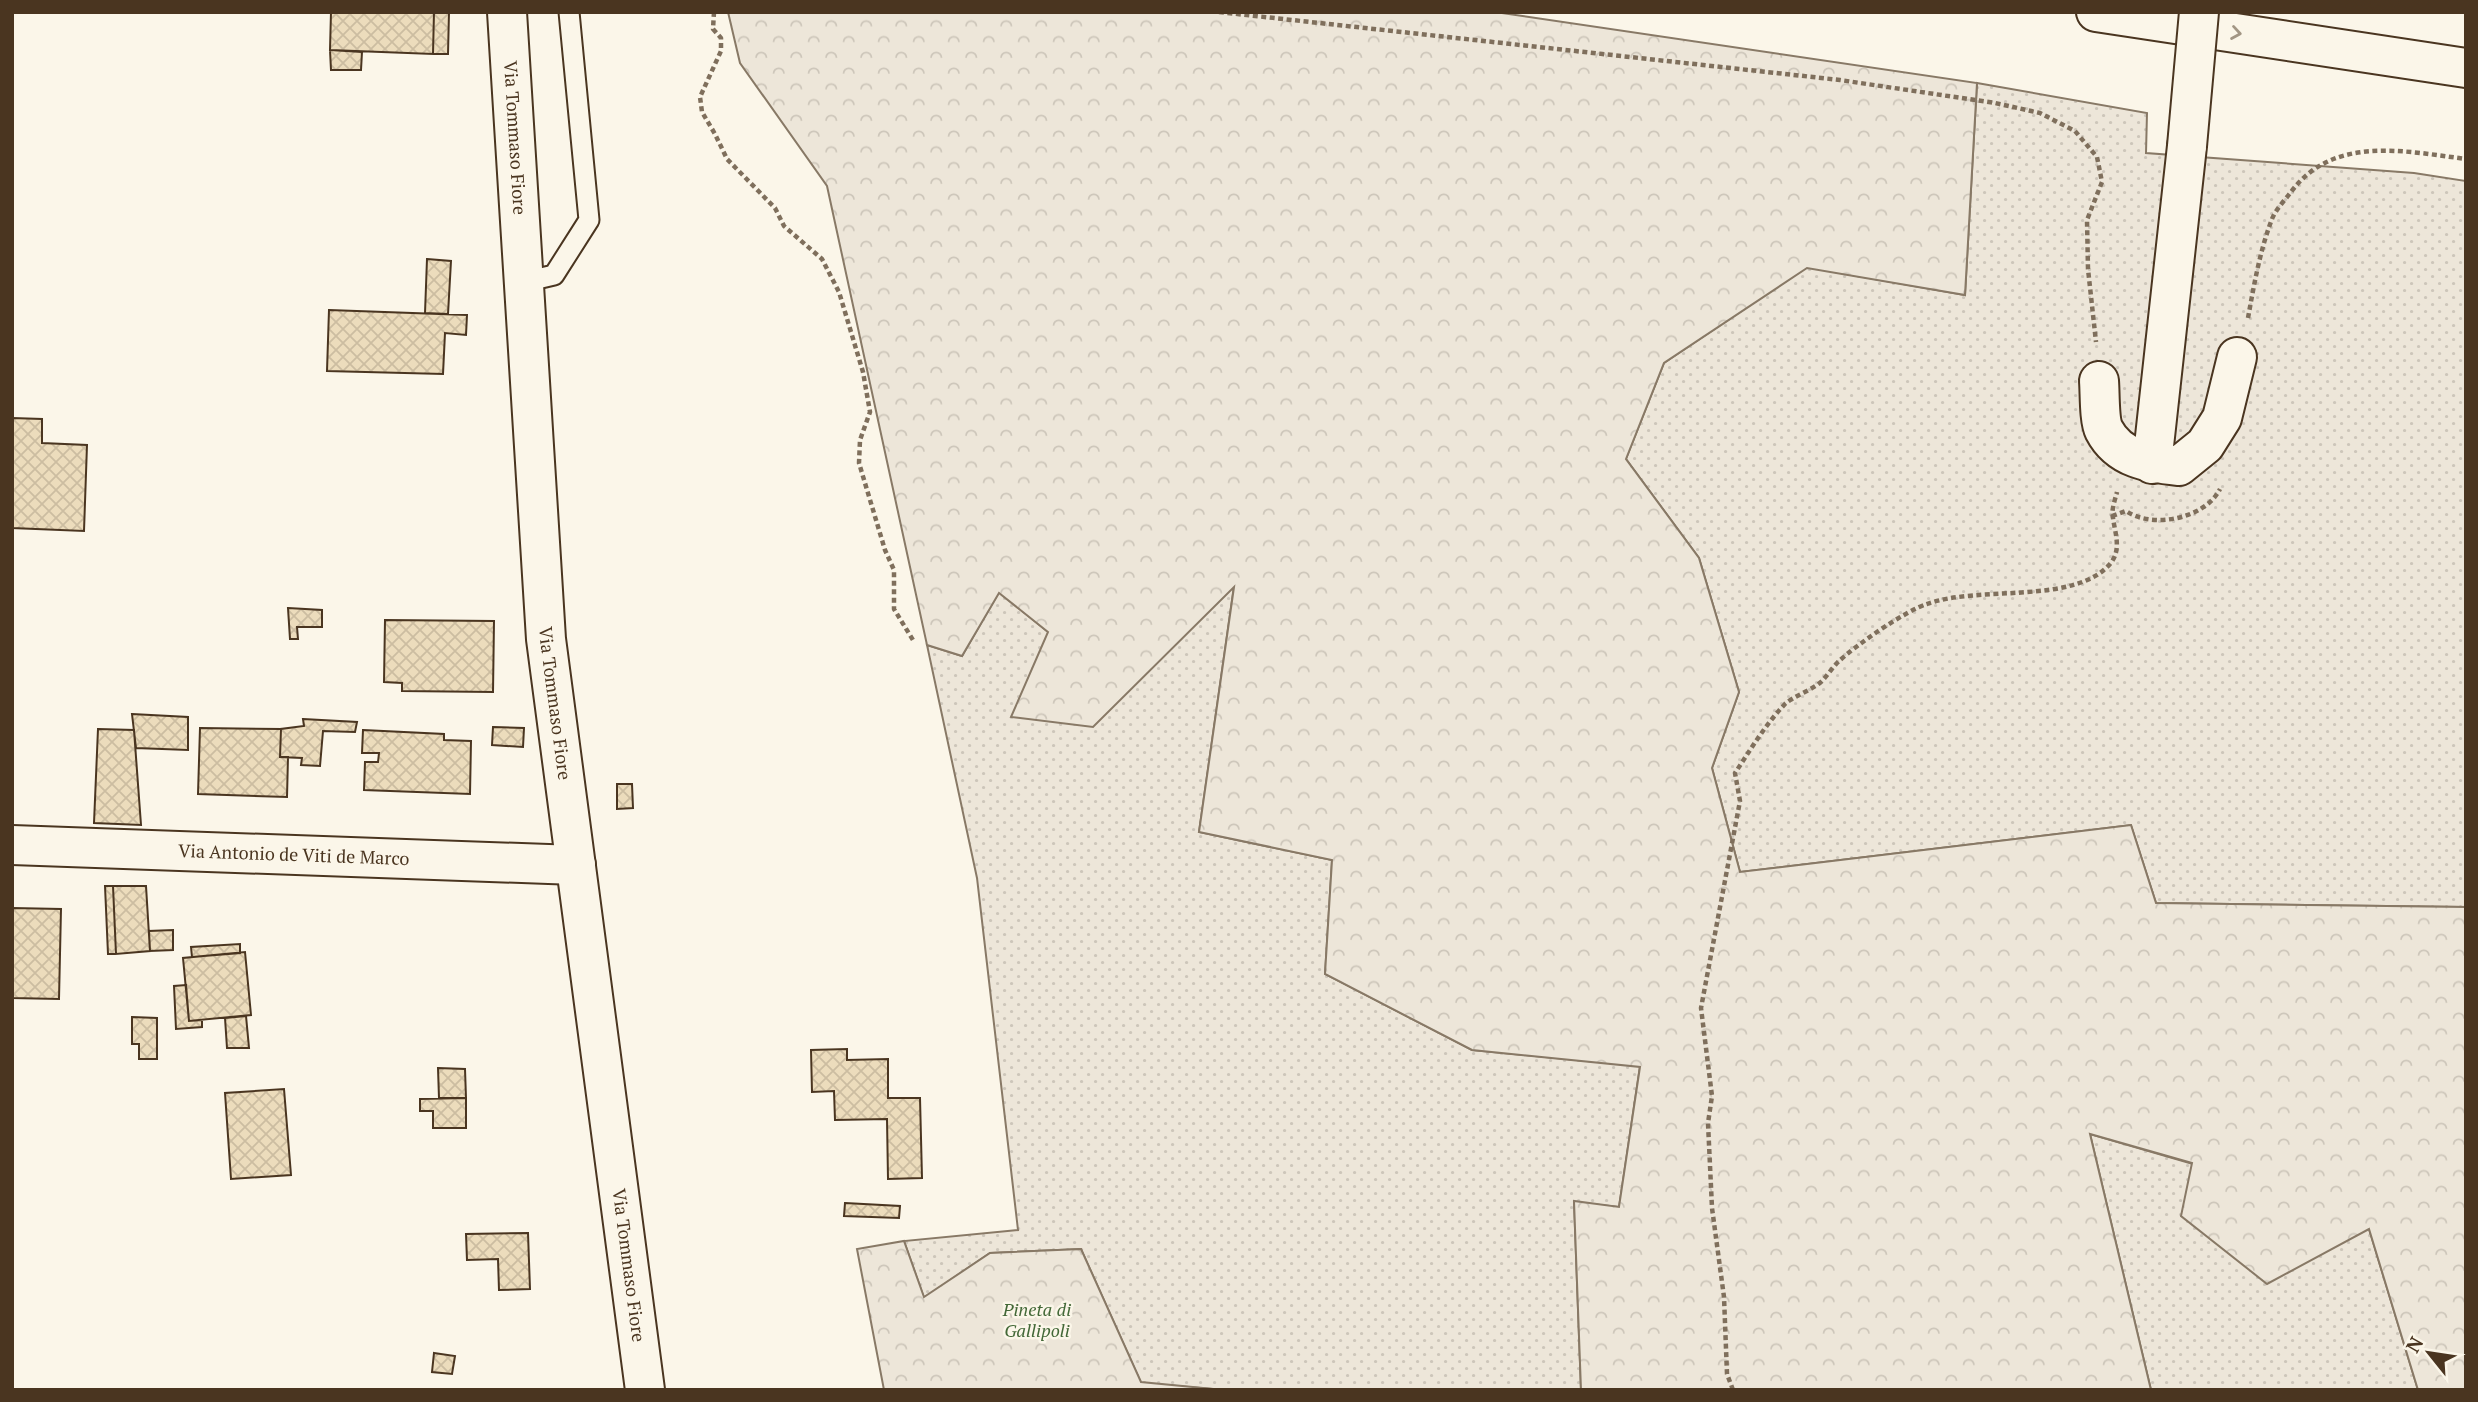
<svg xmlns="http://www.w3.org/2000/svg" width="2478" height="1402" font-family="'PT Serif',serif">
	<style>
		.green { fill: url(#green-dots); stroke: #887966; stroke-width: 2 }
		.forest { fill: url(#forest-crowns); stroke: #887966; stroke-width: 2 }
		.building { fill: url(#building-cross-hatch); stroke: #4a3520; stroke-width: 2 }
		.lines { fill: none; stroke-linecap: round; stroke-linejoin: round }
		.lane-casing { stroke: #4a3520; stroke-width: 23 }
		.street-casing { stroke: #4a3520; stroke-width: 42 }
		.highway-casing { stroke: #4a3520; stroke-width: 42 }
		.path { stroke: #7f6f5c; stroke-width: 4.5; stroke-dasharray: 5 3.5; stroke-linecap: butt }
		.lane { stroke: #fbf6e9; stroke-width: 19 }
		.street { stroke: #fbf6e9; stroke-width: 38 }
		.highway { stroke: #fbf6e9; stroke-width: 38 }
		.street-bridge-casing { stroke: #4a3520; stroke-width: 42; stroke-linecap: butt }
		.street-bridge { stroke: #fbf6e9; stroke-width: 38 }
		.oneway { stroke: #a29684 }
		.labels { text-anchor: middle; stroke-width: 5; stroke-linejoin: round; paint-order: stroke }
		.street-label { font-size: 18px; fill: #4a3520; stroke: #fbf6e9 }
		.park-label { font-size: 18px; font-style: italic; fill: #436837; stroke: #fbf6e9 }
	</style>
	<defs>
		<pattern id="green-dots" width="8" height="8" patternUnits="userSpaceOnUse" patternTransform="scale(1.75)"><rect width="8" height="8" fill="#ede6d9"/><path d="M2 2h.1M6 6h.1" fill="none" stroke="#cdc6ba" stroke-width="1.8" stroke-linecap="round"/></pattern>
		<pattern id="forest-crowns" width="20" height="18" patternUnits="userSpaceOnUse" patternTransform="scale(1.75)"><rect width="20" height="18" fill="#ede6d9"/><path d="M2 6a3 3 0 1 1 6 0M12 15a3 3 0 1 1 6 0" fill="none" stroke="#cdc6ba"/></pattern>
		<pattern id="building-cross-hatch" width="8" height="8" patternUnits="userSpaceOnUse" patternTransform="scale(1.75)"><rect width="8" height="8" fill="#ecdcbc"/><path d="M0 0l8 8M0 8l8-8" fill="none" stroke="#ccbda1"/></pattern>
	</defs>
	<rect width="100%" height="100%" fill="#fbf6e9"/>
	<path class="green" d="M1977 83 2147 113 2146 153 2414 173 2466 181V907L2156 903 2131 825 1740 872 1712 768 1739 692 1699 558 1626 459 1664 363 1807 267 1965 295Z
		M1234 586 1199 832 1332 860 1325 974 1472 1050 1640 1066 1619 1207 1574 1202 1581 1390H1224L1141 1383 1081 1249 990 1253 924 1298 904 1241 1018 1230 977 878 927 645 962 656 999 592 1048 632Z
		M2090 1134 2193 1164 2369 1229 2418 1390H2151Z"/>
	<path class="forest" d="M728 12H1495L1977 83 1965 295 1807 268 1664 363 1626 459 1699 558 1739 692 1712 768 1740 872 2131 825 2156 903 2466 907V1390H2418L2369 1229 2267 1284 2181 1216 2192 1163 2090 1134 2151 1390H1581L1574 1201 1619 1207 1640 1067 1472 1050 1325 974 1332 860 1199 832 1234 587 1093 727 1011 717 1048 632 999 593 962 656 927 645 827 186 740 63Z
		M904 1241 924 1297 990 1253 1081 1249 1141 1382 1224 1390H884L857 1249Z"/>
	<path class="building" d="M331 12H434L433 54 330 50Z
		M434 12H449L448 54H433Z
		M330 50 362 52 361 70H331Z
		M427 259 451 261 448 314 425 313Z
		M329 310 467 315 466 335 445 333 443 374 327 371Z
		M12 418 42 419V443L87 445 84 531 12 528Z
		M288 608 322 610V627H297L298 639H290Z
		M385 620 494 621 493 692 402 691V683L384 682Z
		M132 714 188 717V750L136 748Z
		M303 719 357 722 355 732 323 731 320 766 301 765 302 758 280 757 281 729 304 726Z
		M493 727 524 728 523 747 492 745Z
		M200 728 281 729 280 757H288L287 797 198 794Z
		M98 729 134 730 141 825 94 823Z
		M363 730 444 734V740L471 741 470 794 364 790 365 762H378L379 753H362Z
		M617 784H632L633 808 617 809Z
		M105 886H113L116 954H108Z
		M113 886H146L150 951 116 954Z
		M12 908 61 909 59 999 12 998Z
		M173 930V950L150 951 149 931Z
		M240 944V953L192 957 191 947Z
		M245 952 251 1015 189 1021 183 958Z
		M186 985 189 1021 202 1020V1027L176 1029 174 986Z
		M246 1016 249 1048H227L225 1018Z
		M132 1017 157 1018V1059H139V1044H132Z
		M847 1049V1060L888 1059V1098H920L922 1178 888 1179 887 1119 835 1120 834 1091 812 1092 811 1050Z
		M438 1068 465 1069 466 1098H439Z
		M284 1089 291 1175 231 1179 225 1093Z
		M466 1098V1128H433V1111H420V1099Z
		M845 1203 900 1206 899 1218 844 1216Z
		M528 1233 530 1289 499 1290 498 1259 467 1260 466 1234Z
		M434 1353 455 1356 452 1374 432 1372Z"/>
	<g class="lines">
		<defs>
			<path id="lane" d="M524 282 554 275 589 220 569 12"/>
			<g id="street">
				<path id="s1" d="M507 12 546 639 645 1390"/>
				<path d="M2099 381C2100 393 2099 420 2104 430 2119 459 2149 463 2179 466L2205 445 2222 418 2237 357"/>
				<path d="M2152 464 2187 146"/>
				<path id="s2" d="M12 845 576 865"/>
			</g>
			<path id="highway" d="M2096 12 2466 68"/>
		</defs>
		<use href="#lane" class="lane-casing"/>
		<use href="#street" class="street-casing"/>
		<use href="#highway" class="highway-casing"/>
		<path class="path" d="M714 12 713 29 721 38V51L700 97 702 112 715 134 727 159 775 208 784 226 822 259 839 292 863 372 870 412 860 440 859 463 885 550 894 570V609L913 640
			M1219 12 1840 80 1995 103 2040 113 2075 131 2097 157 2102 182 2087 220 2088 269 2096 342
			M2248 318C2254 285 2260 250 2272 219 2276 209 2285 200 2291 192 2333 135 2404 151 2466 159
			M2112 516 2126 511C2152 529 2205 519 2220 489
			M1733 1390 1727 1374 1724 1297 1712 1208 1708 1123 1712 1096 1701 1008 1740 801 1735 773C1751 749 1765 725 1785 704 1794 696 1810 691 1821 682 1827 676 1832 668 1838 662 1856 645 1905 611 1927 604 1979 585 2074 605 2110 564 2122 550 2115 533 2113 518 2111 510 2115 500 2117 492"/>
		<use href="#lane" class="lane"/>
		<use href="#street" class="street"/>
		<use href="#highway" class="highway"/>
		<defs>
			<path id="street-bridge" d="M2187 146 2199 12"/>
		</defs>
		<use href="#street-bridge" class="street-bridge-casing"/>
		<use href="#street-bridge" class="street-bridge"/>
	</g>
	<defs><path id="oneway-chevron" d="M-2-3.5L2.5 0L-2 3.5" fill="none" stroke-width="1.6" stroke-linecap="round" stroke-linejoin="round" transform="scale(1.75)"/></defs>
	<use class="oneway" href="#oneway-chevron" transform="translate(2236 33) rotate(9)"/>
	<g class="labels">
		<g class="street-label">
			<text dy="6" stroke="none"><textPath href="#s1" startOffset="126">Via Tommaso Fiore</textPath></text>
			<text dy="6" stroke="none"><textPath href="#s1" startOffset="693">Via Tommaso Fiore</textPath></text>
			<text dy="6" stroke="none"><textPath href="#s2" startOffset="282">Via Antonio de Viti de Marco</textPath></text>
			<text dy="6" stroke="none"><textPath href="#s1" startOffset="1260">Via Tommaso Fiore</textPath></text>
		</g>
		<g class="park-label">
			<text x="1037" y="1316">Pineta di<tspan x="1037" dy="21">Gallipoli</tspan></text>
		</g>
	</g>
	<rect width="2478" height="1402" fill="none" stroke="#4a3520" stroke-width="28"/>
	<g transform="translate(2429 1353) rotate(300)" stroke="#fbf6e9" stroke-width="5" paint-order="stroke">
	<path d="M0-5L12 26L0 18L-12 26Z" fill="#4a3520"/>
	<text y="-10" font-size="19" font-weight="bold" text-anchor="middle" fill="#4a3520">N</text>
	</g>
</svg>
